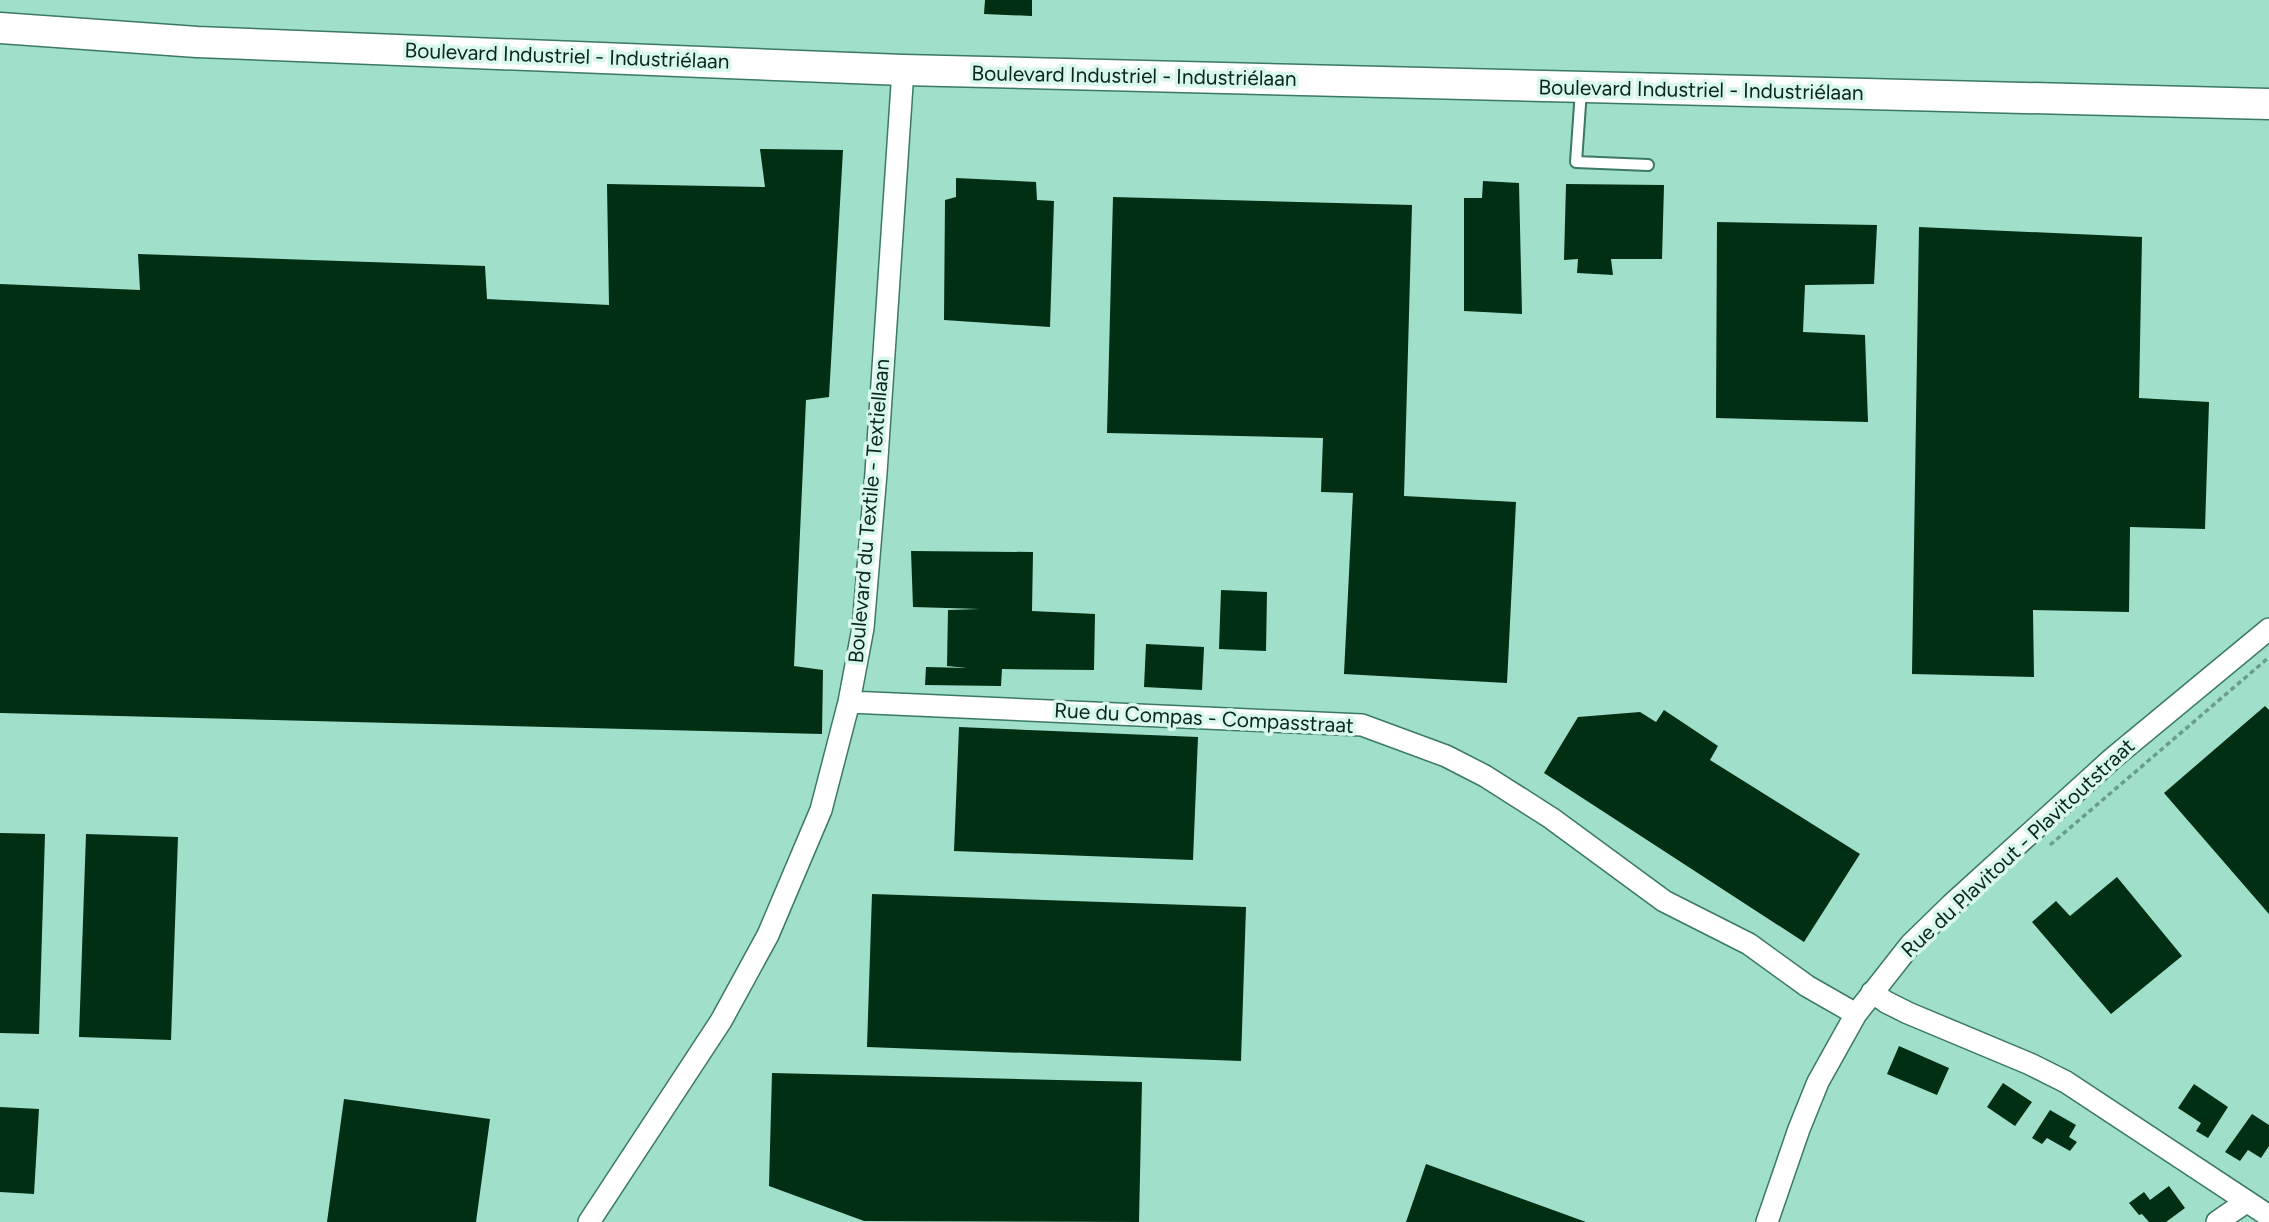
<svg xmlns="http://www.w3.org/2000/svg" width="2269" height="1222" font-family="Figtree,sans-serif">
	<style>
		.building { fill: #002f13 }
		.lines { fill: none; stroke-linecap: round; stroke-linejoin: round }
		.lane-casing { stroke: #3b7867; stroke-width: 14 }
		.street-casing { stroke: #3b7867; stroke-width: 24 }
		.secondary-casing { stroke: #3b7867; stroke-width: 33 }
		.path { stroke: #6b9d8d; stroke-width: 3.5; stroke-dasharray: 5 3.5; stroke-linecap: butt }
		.lane { stroke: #fff; stroke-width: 10 }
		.street { stroke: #fff; stroke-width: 21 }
		.secondary { stroke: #fff; stroke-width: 30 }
		.labels { text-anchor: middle; stroke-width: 7; stroke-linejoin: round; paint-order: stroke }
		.street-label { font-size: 21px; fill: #0c261f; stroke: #d9f8ed }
	</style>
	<rect width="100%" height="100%" fill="#a0dfca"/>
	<path class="building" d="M985 0H1032V16L984 14Z
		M760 149 843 150 829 397 806 400 794 666 823 670 822 734 0 713V284L140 290 138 254 485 266 487 299 609 305 607 184 765 187Z
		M956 178 1036 182 1037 200 1054 201 1050 327 944 320 945 200 956 197Z
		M1483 181 1519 183 1522 314 1464 311V198H1482Z
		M1566 184 1664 185 1662 259H1611L1613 275 1577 273 1578 259 1564 260Z
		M1113 197 1412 205 1404 496 1516 502 1507 683 1344 674 1353 493 1321 492 1323 438 1107 433Z
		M1717 222 1877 225 1874 284 1805 285 1803 332 1865 335 1868 422 1716 418Z
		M1919 227 2142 237 2139 398 2209 402 2205 529 2130 527 2129 612 2033 610 2034 677 1912 674Z
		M911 551 1033 552 1032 611 1095 614 1094 670 1002 669 1001 686 925 685 926 667 967 668 947 666 948 610 980 609 913 607Z
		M1221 590 1267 592 1266 651 1219 649Z
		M1146 644 1204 647 1202 690 1144 687Z
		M2265 706 2269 710V914L2164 793Z
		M1664 710 1718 746 1710 760 1860 854 1804 942 1544 773 1578 717 1640 712 1656 722Z
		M959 727 1198 737 1193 860 954 851Z
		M0 833 45 834 39 1034 0 1033Z
		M86 834 178 837 171 1040 79 1037Z
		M2117 877 2182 956 2111 1014 2032 922 2056 901 2070 916Z
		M872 894 1246 907 1241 1061 867 1047Z
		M1899 1046 1949 1068 1937 1095 1887 1074Z
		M772 1073 1142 1082 1139 1222 864 1221 769 1186Z
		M2003 1083 2032 1102 2015 1126 1987 1107Z
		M2194 1084 2228 1107 2208 1138 2196 1131 2201 1123 2178 1108Z
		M344 1099 490 1119 476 1222H327Z
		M0 1107 39 1109 34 1194 0 1192Z
		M2050 1110 2076 1125 2069 1137 2077 1142 2070 1151 2047 1138 2042 1144 2032 1138Z
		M2252 1114 2269 1125V1146L2261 1158 2248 1150 2240 1161 2225 1152Z
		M1426 1164 1586 1222H1406Z
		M2169 1186 2185 1208 2166 1222H2149L2142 1214 2139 1215 2129 1203 2144 1192 2150 1200Z"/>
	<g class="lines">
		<defs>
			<path id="lane" d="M1581 90 1576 162 1648 165"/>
			<path id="street" d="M849 702 1362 725 1446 756 1485 776 1551 818 1664 901 1749 944 1807 986 1856 1014
				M1872 992 1886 1002 1908 1013 2030 1064 2066 1082 2269 1216
				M589 1222 721 1021 768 935 821 810 849 702 863 628 876 473 903 70
				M1767 1222 1799 1129 1818 1082 1856 1014 1911 944 1951 905 2113 758 2269 629
				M2217 1222 2246 1202"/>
			<path id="secondary" d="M0 28 197 42 903 70 2269 104"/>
		</defs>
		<use href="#lane" class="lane-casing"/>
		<use href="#street" class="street-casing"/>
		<use href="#secondary" class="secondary-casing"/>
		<path class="path" d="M2050 845 2267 659"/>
		<use href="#lane" class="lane"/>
		<use href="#street" class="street"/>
		<use href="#secondary" class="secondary"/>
	</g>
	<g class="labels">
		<g class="street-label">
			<text transform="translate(567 56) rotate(2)" y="7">Boulevard Industriel - Industriélaan</text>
			<text transform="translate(1134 76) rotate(1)" y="7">Boulevard Industriel - Industriélaan</text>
			<text transform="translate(1701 90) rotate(1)" y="7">Boulevard Industriel - Industriélaan</text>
			<text transform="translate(869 511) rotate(-85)" y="7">Boulevard du Textile - Textiellaan</text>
			<text transform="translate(1204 718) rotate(3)" y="7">Rue du Compas - Compasstraat</text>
			<text transform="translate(2018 848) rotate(-43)" y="7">Rue du Plavitout - Plavitoutstraat</text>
		</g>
	</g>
</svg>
